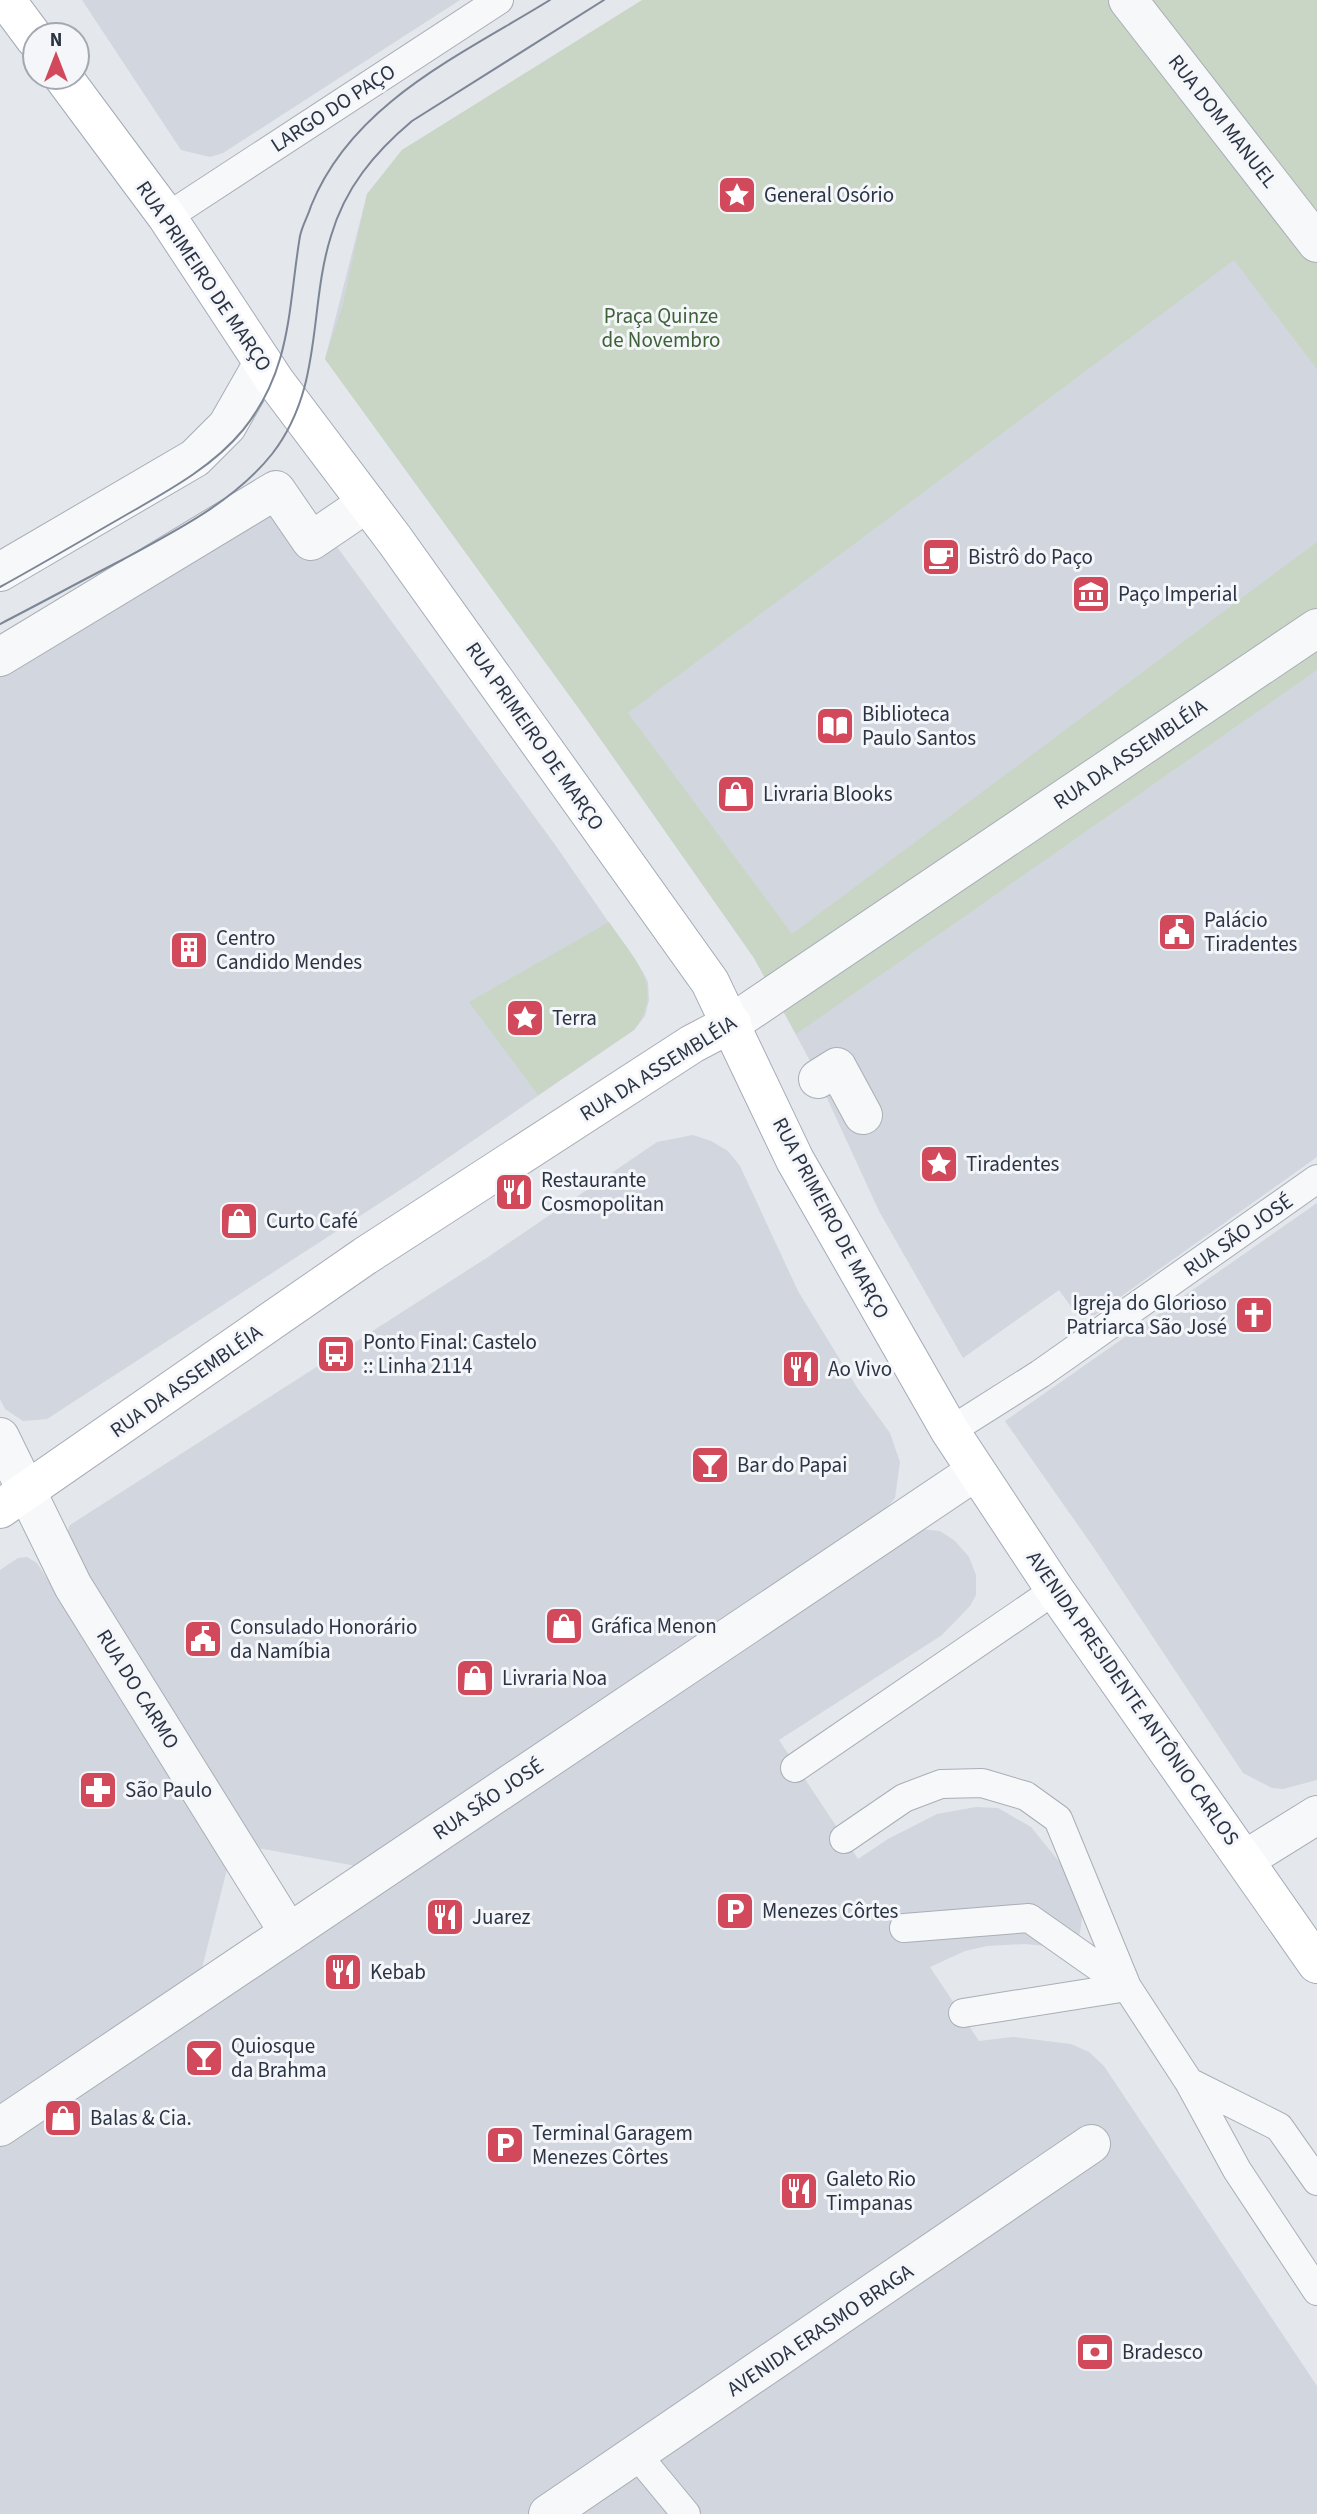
<svg xmlns="http://www.w3.org/2000/svg" width="1317" height="2514" font-family="'Source Sans 3',sans-serif">
	<style>
		.built { fill: #d2d6de }
		.green { fill: #c9d6c5 }
		.lines { fill: none; stroke-linecap: round; stroke-linejoin: round }
		.lane-casing { stroke: #a9aeb7; stroke-width: 30 }
		.street-casing { stroke: #a9aeb7; stroke-width: 40 }
		.secondary-casing { stroke: #a9aeb7; stroke-width: 40 }
		.primary-casing { stroke: #a3abb8; stroke-width: 40 }
		.lane { stroke: #f7f8fa; stroke-width: 28 }
		.street { stroke: #f7f8fa; stroke-width: 38 }
		.secondary { stroke: #fff; stroke-width: 38 }
		.primary { stroke: #fff; stroke-width: 38 }
		.tram { stroke: #7d8696; stroke-width: 2 }
		.labels { text-anchor: middle; stroke-width: 6; stroke-linejoin: round; paint-order: stroke }
		.street-label { font-size: 21px; fill: #2b3445; stroke: #f4f6f9 }
		.poi-label { font-size: 21px; fill: #2b3445; stroke: #f4f6f9; text-anchor: start }
		.park-label { font-size: 21px; fill: #3f6138; stroke: #f4f6f9 }
	</style>
	<rect width="100%" height="100%" fill="#e4e7ec"/>
	<path class="built" d="M82 0H460L223 153 210 157 181 150Z
		M645 0H1317V1157L1095 1315H1077L1059 1290 963 1358 879 1211 808 1057 754 958 585 717 325 359 367 194 402 150Z
		M276 509 313 514 556 846 643 972 648 982 649 1000 645 1016 634 1030 417 1179 47 1419 23 1421 5 1409 0 1399V674Z
		M693 1135 711 1141 728 1151 740 1166 798 1291 858 1389 890 1433 900 1462 895 1498 883 1512 356 1866 258 1848 71 1556 66 1537 70 1525 488 1257 657 1142Z
		M1317 1203V1780L1283 1789 1272 1788 1243 1773 1094 1548 1005 1421Z
		M919 1529 940 1531 955 1541 969 1557 976 1575V1595L970 1606 942 1635 779 1740 858 1859 888 1839 937 1814 976 1807 998 1808 1031 1827 1075 1881 1083 1904 1081 1927 1079 1936 1067 1948 1025 1944 987 1946 965 1951 930 1967 979 2041 1013 2037 1071 2044 1089 2052 1104 2066 1317 2386V2514H0V2145Z
		M27 1557 37 1563 228 1865 201 1972 0 2104V1570L18 1558Z"/>
	<path class="green" d="M642 0H1317V369L1234 260 628 713 792 934 1317 542V670L796 1034 754 958 585 717 325 359 343 304 367 194 402 150Z
		M609 922C634 959 666 987 634 1030L538 1095 469 1002Z"/>
	<g class="lines">
		<defs>
			<path id="lane" d="M167 217 499 0
				M950 1431 1040 1374 1317 1179
				M795 1768 1055 1590
				M844 1839 904 1798 941 1784 982 1783 1026 1796 1058 1819 1127 1987 1189 2082 1237 2170 1317 2291
				M904 1928 1029 1918 1127 1987
				M963 2013 1127 1987
				M1189 2082 1279 2127 1317 2181
				M638 2456 686 2514"/>
			<path id="street" d="M1128 0 1317 243
				M0 572 195 458 227 426 263 363
				M0 657 276 490 311 541 367 503
				M732 1023 1317 628
				M818 1079 837 1067 863 1115
				M0 1437 73 1586 289 1933
				M1246 1859 1317 1815
				M0 2127 976 1471
				M548 2514 1091 2144"/>
			<path id="secondary" d="M0 1509 365 1256 692 1044 732 1023"/>
			<path id="primary" d="M6 0 35 39
				M63 77 167 217 275 381 394 539 710 982 795 1160 950 1431 1055 1590 1317 1964"/>
		</defs>
		<use href="#lane" class="lane-casing"/>
		<use href="#street" class="street-casing"/>
		<use href="#secondary" class="secondary-casing"/>
		<use href="#primary" class="primary-casing"/>
		<use href="#lane" class="lane"/>
		<use href="#street" class="street"/>
		<use href="#secondary" class="secondary"/>
		<use href="#primary" class="primary"/>
		<path class="tram" d="M0 587C40 565 79 542 119 519 162 494 211 469 243 430 292 369 288 308 300 236 302 226 308 216 311 206 352 103 461 55 550 0
			M0 624C41 603 81 581 122 560 175 531 234 502 272 454 324 387 308 309 331 236 345 188 374 153 412 121L604 0"/>
	</g>
	<defs>
		<symbol id="sight-square" viewBox="-11 -11 22 22"><rect x="-9" y="-9" width="18" height="18" rx="4" fill="#d1495b" stroke="#f4f6f9"/><path d="M0-6L1.8-2.2L6-1.7L2.9 1.2L3.7 5.4L0 3.3L-3.7 5.4L-2.9 1.2L-6-1.7L-1.8-2.2Z" fill="#fff"/></symbol>
		<symbol id="cafe-square" viewBox="-11 -11 22 22"><rect x="-9" y="-9" width="18" height="18" rx="4" fill="#d1495b" stroke="#f4f6f9"/><path d="M-5.5-4.5H6V0H3Q3 3.5 0 3.5H-2.5Q-5.5 3.5-5.5 0ZM3-3.2v2h1.7v-2ZM-6 4.5H4V6H-6Z" fill="#fff"/></symbol>
		<symbol id="museum-square" viewBox="-11 -11 22 22"><rect x="-9" y="-9" width="18" height="18" rx="4" fill="#d1495b" stroke="#f4f6f9"/><path d="M0-6L6-3V-2H-6V-3ZM-5-1h2V3h-2ZM-1-1h2V3h-2ZM3-1h2V3H3ZM-6 4H6V6H-6Z" fill="#fff"/></symbol>
		<symbol id="library-square" viewBox="-11 -11 22 22"><rect x="-9" y="-9" width="18" height="18" rx="4" fill="#d1495b" stroke="#f4f6f9"/><path d="M-6-4Q-3-5.5-.7-3.5V5Q-3 3-6 4ZM6-4Q3-5.5 .7-3.5V5Q3 3 6 4Z" fill="#fff"/></symbol>
		<symbol id="shop-square" viewBox="-11 -11 22 22"><rect x="-9" y="-9" width="18" height="18" rx="4" fill="#d1495b" stroke="#f4f6f9"/><path d="M-5-2.5h2.3a2.7 3.5 0 0 1 5.4 0H5L5.5 6h-11ZM-1.5-2.5h3a1.5 2.3 0 0 0-3 0Z" fill="#fff"/></symbol>
		<symbol id="civic-square" viewBox="-11 -11 22 22"><rect x="-9" y="-9" width="18" height="18" rx="4" fill="#d1495b" stroke="#f4f6f9"/><path d="M-.6-6.5H3V-4.5H.6V-3L4-1V1h2V6H-6V1h2V-1L-.6-3ZM-1.2 2.5V6h2.4V2.5Z" fill="#fff"/></symbol>
		<symbol id="building-square" viewBox="-11 -11 22 22"><rect x="-9" y="-9" width="18" height="18" rx="4" fill="#d1495b" stroke="#f4f6f9"/><path d="M-4-6H4V6H1V3H-1V6H-4ZM-2.5-4.3h1.7v1.8h-1.7ZM.8-4.3h1.7v1.8H.8ZM-2.5-1h1.7V.8h-1.7ZM.8-1h1.7V.8H.8Z" fill="#fff"/></symbol>
		<symbol id="restaurant-square" viewBox="-11 -11 22 22"><rect x="-9" y="-9" width="18" height="18" rx="4" fill="#d1495b" stroke="#f4f6f9"/><path d="M-5-6h1v4h1v-4h1v4h1v-4h1v5L-1.5 .5V6h-2V.5L-5-1ZM5-6V6H3V1.5H1.5Q1.5-4 5-6Z" fill="#fff"/></symbol>
		<symbol id="church-square" viewBox="-11 -11 22 22"><rect x="-9" y="-9" width="18" height="18" rx="4" fill="#d1495b" stroke="#f4f6f9"/><path d="M-1.2-6h2.4v3.5h3.3v2.4h-3.3V6h-2.4V-.1h-3.3v-2.4h3.3Z" fill="#fff"/></symbol>
		<symbol id="bus-square" viewBox="-11 -11 22 22"><rect x="-9" y="-9" width="18" height="18" rx="4" fill="#d1495b" stroke="#f4f6f9"/><path d="M-5-6H5V4H4V6H2V4H-2V6H-4V4H-5ZM-3.5-4V0h7V-4ZM-3.5 1.2v1.5H-2V1.2ZM2 1.2v1.5H3.5V1.2Z" fill="#fff"/></symbol>
		<symbol id="bar-square" viewBox="-11 -11 22 22"><rect x="-9" y="-9" width="18" height="18" rx="4" fill="#d1495b" stroke="#f4f6f9"/><path d="M-6-5H6L.8 .8V4.5H3.5V6h-7V4.5H-.8V.8Z" fill="#fff"/></symbol>
		<symbol id="pharmacy-square" viewBox="-11 -11 22 22"><rect x="-9" y="-9" width="18" height="18" rx="4" fill="#d1495b" stroke="#f4f6f9"/><path d="M-2-6h4v4h4v4h-4v4h-4v-4h-4v-4h4Z" fill="#fff"/></symbol>
		<symbol id="parking-square" viewBox="-11 -11 22 22"><rect x="-9" y="-9" width="18" height="18" rx="4" fill="#d1495b" stroke="#f4f6f9"/><path d="M-3.5-5.5H1a3.5 3.5 0 0 1 0 7H-1V5.5H-3.5ZM-1-3.4V-.6H.8a1.4 1.4 0 0 0 0-2.8Z" fill="#fff"/></symbol>
		<symbol id="bank-square" viewBox="-11 -11 22 22"><rect x="-9" y="-9" width="18" height="18" rx="4" fill="#d1495b" stroke="#f4f6f9"/><path d="M-6-4H6V4H-6ZM0-2.3a2.3 2.3 0 1 0 0 4.6a2.3 2.3 0 1 0 0-4.6Z" fill="#fff"/></symbol>
	</defs>
	<g fill-rule="evenodd">
		<use href="#sight-square" x="715" y="173" width="44" height="44"/>
		<use href="#cafe-square" x="919" y="535" width="44" height="44"/>
		<use href="#museum-square" x="1069" y="572" width="44" height="44"/>
		<use href="#library-square" x="813" y="704" width="44" height="44"/>
		<use href="#shop-square" x="714" y="772" width="44" height="44"/>
		<use href="#civic-square" x="1155" y="910" width="44" height="44"/>
		<use href="#building-square" x="167" y="928" width="44" height="44"/>
		<use href="#sight-square" x="503" y="996" width="44" height="44"/>
		<use href="#sight-square" x="917" y="1142" width="44" height="44"/>
		<use href="#restaurant-square" x="492" y="1170" width="44" height="44"/>
		<use href="#shop-square" x="217" y="1199" width="44" height="44"/>
		<use href="#church-square" x="1232" y="1293" width="44" height="44"/>
		<use href="#bus-square" x="314" y="1332" width="44" height="44"/>
		<use href="#restaurant-square" x="779" y="1347" width="44" height="44"/>
		<use href="#bar-square" x="688" y="1443" width="44" height="44"/>
		<use href="#shop-square" x="542" y="1604" width="44" height="44"/>
		<use href="#civic-square" x="181" y="1617" width="44" height="44"/>
		<use href="#shop-square" x="453" y="1656" width="44" height="44"/>
		<use href="#pharmacy-square" x="76" y="1768" width="44" height="44"/>
		<use href="#parking-square" x="713" y="1889" width="44" height="44"/>
		<use href="#restaurant-square" x="423" y="1895" width="44" height="44"/>
		<use href="#restaurant-square" x="321" y="1950" width="44" height="44"/>
		<use href="#bar-square" x="182" y="2036" width="44" height="44"/>
		<use href="#shop-square" x="41" y="2096" width="44" height="44"/>
		<use href="#parking-square" x="483" y="2123" width="44" height="44"/>
		<use href="#restaurant-square" x="777" y="2169" width="44" height="44"/>
		<use href="#bank-square" x="1073" y="2330" width="44" height="44"/>
	</g>
	<g class="labels">
		<g class="street-label">
			<text transform="translate(333 108) rotate(-33)" y="7">LARGO DO PAÇO</text>
			<text transform="translate(1223 121) rotate(52)" y="7">RUA DOM MANUEL</text>
			<text transform="translate(204 276) rotate(56)" y="7">RUA PRIMEIRO DE MARÇO</text>
			<text transform="translate(535 736) rotate(55)" y="7">RUA PRIMEIRO DE MARÇO</text>
			<text transform="translate(1130 754) rotate(-34)" y="7">RUA DA ASSEMBLÉIA</text>
			<text transform="translate(658 1068) rotate(-32)" y="7">RUA DA ASSEMBLÉIA</text>
			<text transform="translate(831 1218) rotate(62)" y="7">RUA PRIMEIRO DE MARÇO</text>
			<text transform="translate(1238 1235) rotate(-35)" y="7">RUA SÃO JOSÉ</text>
			<text transform="translate(186 1381) rotate(-35)" y="7">RUA DA ASSEMBLÉIA</text>
			<text transform="translate(138 1689) rotate(58)" y="7">RUA DO CARMO</text>
			<text transform="translate(1133 1698) rotate(55)" y="7">AVENIDA PRESIDENTE ANTÔNIO CARLOS</text>
			<text transform="translate(488 1799) rotate(-34)" y="7">RUA SÃO JOSÉ</text>
			<text transform="translate(820 2330) rotate(-34)" y="7">AVENIDA ERASMO BRAGA</text>
		</g>
		<g class="poi-label">
			<text x="764" y="202">General Osório</text>
			<text x="968" y="564">Bistrô do Paço</text>
			<text x="1118" y="601">Paço Imperial</text>
			<text x="862" y="721">Biblioteca<tspan x="862" dy="24">Paulo Santos</tspan></text>
			<text x="763" y="801">Livraria Blooks</text>
			<text x="1204" y="927">Palácio<tspan x="1204" dy="24">Tiradentes</tspan></text>
			<text x="216" y="945">Centro<tspan x="216" dy="24">Candido Mendes</tspan></text>
			<text x="552" y="1025">Terra</text>
			<text x="966" y="1171">Tiradentes</text>
			<text x="541" y="1187">Restaurante<tspan x="541" dy="24">Cosmopolitan</tspan></text>
			<text x="266" y="1228">Curto Café</text>
			<text x="1227" y="1310" text-anchor="end">Igreja do Glorioso<tspan x="1227" dy="24">Patriarca São José</tspan></text>
			<text x="363" y="1349">Ponto Final: Castelo<tspan x="363" dy="24">:: Linha 2114</tspan></text>
			<text x="828" y="1376">Ao Vivo</text>
			<text x="737" y="1472">Bar do Papai</text>
			<text x="591" y="1633">Gráfica Menon</text>
			<text x="230" y="1634">Consulado Honorário<tspan x="230" dy="24">da Namíbia</tspan></text>
			<text x="502" y="1685">Livraria Noa</text>
			<text x="125" y="1797">São Paulo</text>
			<text x="762" y="1918">Menezes Côrtes</text>
			<text x="472" y="1924">Juarez</text>
			<text x="370" y="1979">Kebab</text>
			<text x="231" y="2053">Quiosque<tspan x="231" dy="24">da Brahma</tspan></text>
			<text x="90" y="2125">Balas &amp; Cia.</text>
			<text x="532" y="2140">Terminal Garagem<tspan x="532" dy="24">Menezes Côrtes</tspan></text>
			<text x="826" y="2186">Galeto Rio<tspan x="826" dy="24">Timpanas</tspan></text>
			<text x="1122" y="2359">Bradesco</text>
		</g>
		<g class="park-label">
			<text x="661" y="323">Praça Quinze<tspan x="661" dy="24">de Novembro</tspan></text>
		</g>
	</g>
	<g transform="translate(56 56)"><circle r="33" fill="#f4f6f9" stroke="#a4a8b1" stroke-width="2"/>
	<path d="M0-5L12 26L0 18L-12 26Z" fill="#d1495b"/>
	<text y="-10" font-size="19" font-weight="bold" text-anchor="middle" fill="#2b3445">N</text>
	</g>
</svg>
